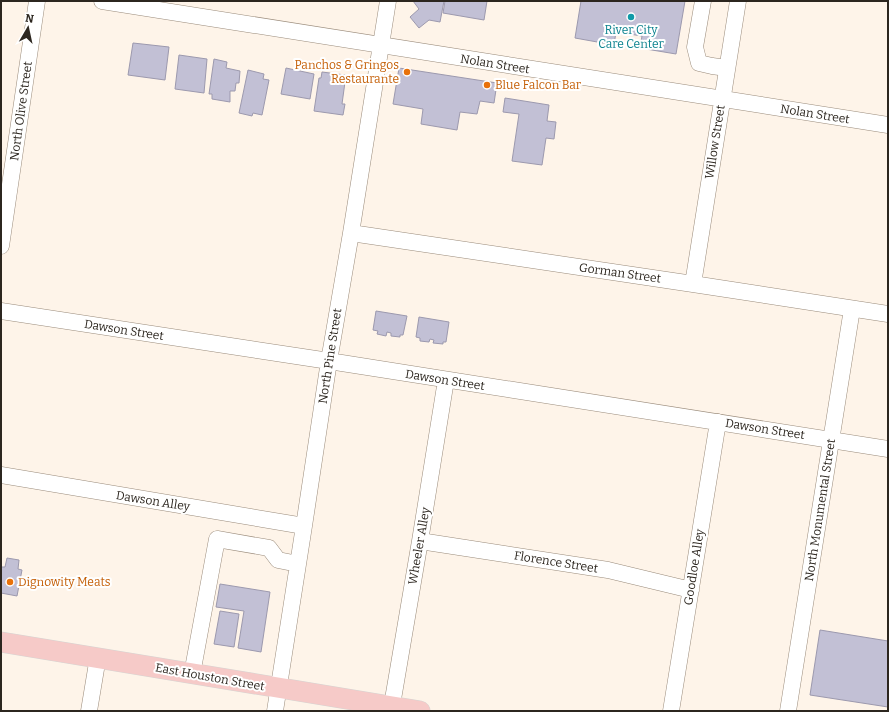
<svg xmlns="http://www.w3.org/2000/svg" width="889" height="712" font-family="Bitter,serif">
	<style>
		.building { fill: #c2c0d5; stroke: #9c99ae }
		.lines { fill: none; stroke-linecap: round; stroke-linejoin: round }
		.minor-casing { stroke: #9a8b7b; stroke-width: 17 }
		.major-casing { stroke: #d5d4d2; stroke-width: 21 }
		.minor { stroke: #fff; stroke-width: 16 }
		.major { stroke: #f6cac8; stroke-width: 20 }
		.culture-dot { fill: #0f9aa8; stroke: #fff; stroke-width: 1.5 }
		.food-dot { fill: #e8710a; stroke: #fff; stroke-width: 1.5 }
		.labels { text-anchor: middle; stroke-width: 4; stroke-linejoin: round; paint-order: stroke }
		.culture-label { font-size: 12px; fill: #0d838f; stroke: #fff }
		.street-label { font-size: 12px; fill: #2c261f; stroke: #fff }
		.food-label { font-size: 12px; fill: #c56008; stroke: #fff; text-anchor: start }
	</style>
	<rect width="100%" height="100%" fill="#fef4e9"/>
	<path class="building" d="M413 1H444L440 22 429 20 419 28 410 17 419 9Z
		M445 1H487L484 20 443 13Z
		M581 1H685L676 54 640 48 642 36 616 32 614 45 575 38Z
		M133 43 169 47 165 80 128 75Z
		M179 55 207 59 204 93 175 89Z
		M214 59 227 62 226 68 240 71 239 83H236L235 91H230V102L212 99V94H209Z
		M286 68 314 74 310 99 281 94Z
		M399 68 497 83 494 103 480 101 477 114 460 112 457 130 421 124 423 109 393 104Z
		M248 70 264 74 263 79 269 80 262 115 253 113 252 116 239 113Z
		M322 72 345 75 344 81 345 82 342 104H345L343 115 314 111 319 78H321Z
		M505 98 549 105 547 121 556 122 554 139 546 138 542 165 512 161 519 114 503 112Z
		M376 311 407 316 403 335H400V337L391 336V333L387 332 386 336 377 334 378 331 373 330Z
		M419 317 449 322 446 342H443V344L433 343 434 340 430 339 429 342 420 341V338L416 337Z
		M7 558 19 560 18 569 22 570 17 596 1 593V567H5Z
		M220 584 270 592 261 652 238 648 244 611 216 607Z
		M220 611 239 614 234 647 214 644Z
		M820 630 888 641V707L810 695Z"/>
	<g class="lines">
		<defs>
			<path id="minor" d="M102 1 888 125
				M703 1 695 47 699 63 712 66 727 68
				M351 233 693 284 888 314
				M1 246 37 1
				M693 284 738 1
				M1 311 329 361 888 449
				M1 475 304 526
				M420 541 608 570 691 590
				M192 674 217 539 269 548 278 560 298 564
				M89 711 98 657
				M275 711 304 526 329 361 351 233 388 1
				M391 711 420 541 446 380
				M671 711 718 422
				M788 711 852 309"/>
			<path id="major" d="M1 642 420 711"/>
		</defs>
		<use href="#minor" class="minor-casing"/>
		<use href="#major" class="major-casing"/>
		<use href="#minor" class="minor"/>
		<use href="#major" class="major"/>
	</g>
	<circle class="culture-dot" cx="631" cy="17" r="4"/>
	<g class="food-dot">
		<circle cx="407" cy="72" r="4"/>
		<circle cx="487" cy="85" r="4"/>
		<circle cx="10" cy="582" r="4"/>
	</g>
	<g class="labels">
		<g class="culture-label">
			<text x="631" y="34">River City<tspan x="631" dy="14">Care Center</tspan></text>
		</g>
		<g class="street-label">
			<text transform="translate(495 64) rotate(9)" y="4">Nolan Street</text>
			<text transform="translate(21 111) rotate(-82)" y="4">North Olive Street</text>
			<text transform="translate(815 114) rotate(9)" y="4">Nolan Street</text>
			<text transform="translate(715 142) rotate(-81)" y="4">Willow Street</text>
			<text transform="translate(620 273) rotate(8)" y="4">Gorman Street</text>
			<text transform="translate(124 330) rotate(9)" y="4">Dawson Street</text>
			<text transform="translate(330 356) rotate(-81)" y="4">North Pine Street</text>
			<text transform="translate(445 380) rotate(9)" y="4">Dawson Street</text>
			<text transform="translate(765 429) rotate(9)" y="4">Dawson Street</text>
			<text transform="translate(153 501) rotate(9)" y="4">Dawson Alley</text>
			<text transform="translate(820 510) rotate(-81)" y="4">North Monumental Street</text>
			<text transform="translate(419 546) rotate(-80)" y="4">Wheeler Alley</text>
			<text transform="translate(556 562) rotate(9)" y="4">Florence Street</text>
			<text transform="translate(694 567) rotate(-81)" y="4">Goodloe Alley</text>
			<text transform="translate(210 677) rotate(10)" y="4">East Houston Street</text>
		</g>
		<g class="food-label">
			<text x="399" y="69" text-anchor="end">Panchos &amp; Gringos<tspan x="399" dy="14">Restaurante</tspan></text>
			<text x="495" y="89">Blue Falcon Bar</text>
			<text x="18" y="586">Dignowity Meats</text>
		</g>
	</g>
	<rect width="889" height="712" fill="none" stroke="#2c261f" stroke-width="4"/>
	<g transform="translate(28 28) rotate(9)" stroke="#ffffff" stroke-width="3" paint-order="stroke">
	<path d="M0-3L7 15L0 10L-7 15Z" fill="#2c261f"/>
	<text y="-6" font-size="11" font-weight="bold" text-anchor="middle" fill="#2c261f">N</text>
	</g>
</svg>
